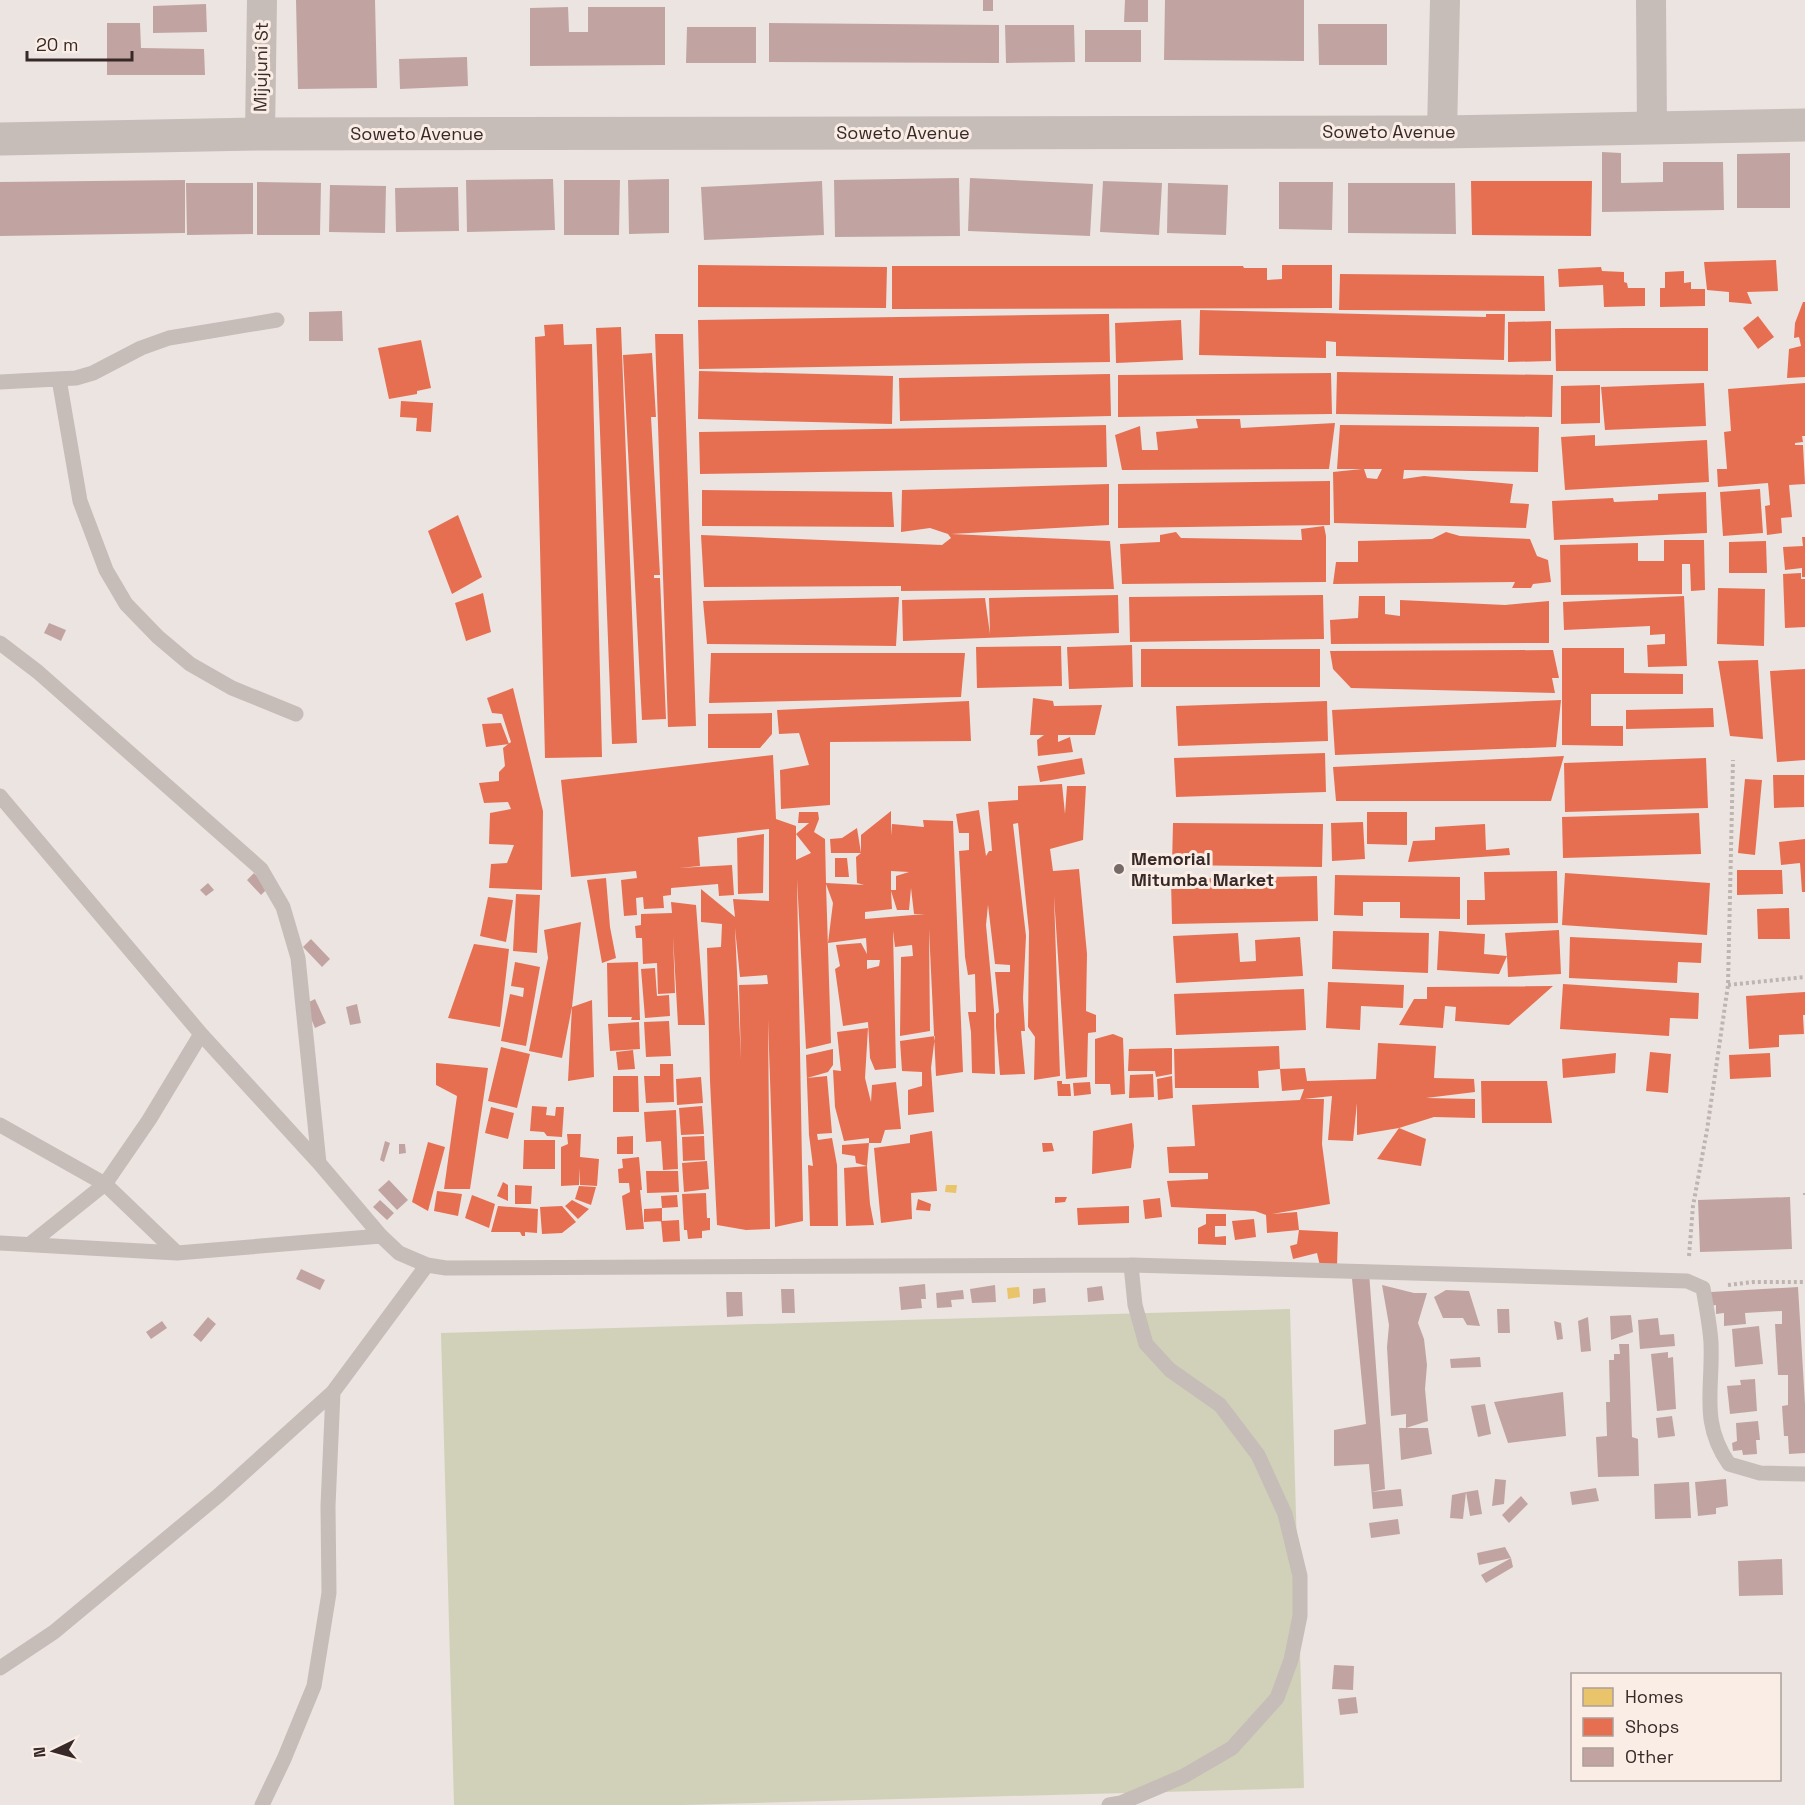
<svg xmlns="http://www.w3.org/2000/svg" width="1805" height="1805" font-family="'Space Grotesk',sans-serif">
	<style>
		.green { fill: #d1d1b9 }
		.homes { fill: #e9c46a }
		.shops { fill: #e76f51; fill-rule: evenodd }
		.building { fill: #c1a4a1 }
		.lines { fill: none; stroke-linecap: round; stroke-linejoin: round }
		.path { stroke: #beb5b1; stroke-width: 4; stroke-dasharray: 3 3; stroke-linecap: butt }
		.service { stroke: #c6bcb8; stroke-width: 15 }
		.minor { stroke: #c6bcb8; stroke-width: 30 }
		.tertiary { stroke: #c6bcb8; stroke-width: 33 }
		.poi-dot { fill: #766a68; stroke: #faede6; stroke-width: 2 }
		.labels { text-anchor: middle; stroke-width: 6; stroke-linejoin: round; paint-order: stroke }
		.street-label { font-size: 18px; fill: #362927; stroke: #faede6 }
		.poi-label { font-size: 18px; font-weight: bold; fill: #362927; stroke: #faede6; text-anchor: start }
	</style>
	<rect width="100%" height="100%" fill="#ece4e0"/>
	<path class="green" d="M1290 1309 1304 1788 683 1805H454L441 1333Z"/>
	<path class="homes" d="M946 1185H957L956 1193 945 1192Z
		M1019 1287 1020 1297 1008 1299 1007 1288Z"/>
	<path class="shops" d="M1471 181H1592L1591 236 1472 235Z
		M1776 260 1778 291 1747 292 1752 304 1729 302V292L1707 290 1704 262Z
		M698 265 887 267 886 308 698 307Z
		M1282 265H1332V308L892 309V266H1243L1244 268H1267V280L1282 279Z
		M1601 267 1602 271 1624 272V282L1627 283 1628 288H1645V306L1604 307 1603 285 1559 287 1558 269Z
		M1684 271V283L1691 282V289H1705V306L1660 307V288H1665V272Z
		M1340 274 1544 276 1545 311 1339 310Z
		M1803 302H1805V377L1787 378 1789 349 1801 346 1799 337 1794 338 1795 323Z
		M1200 310 1486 317V314H1505L1504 360 1336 356V342L1326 341V358L1199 355Z
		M1104 314H1109L1110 362 699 369 698 320Z
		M1758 316 1774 337 1758 349 1743 328Z
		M1181 320 1183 360 1116 363 1115 323Z
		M1551 321V361L1508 362V322Z
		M563 324 564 345 592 344 602 757 545 758 535 337 545 336 544 325Z
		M621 327 637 743 612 744 596 328Z
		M1623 328H1708V371H1556L1555 329Z
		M655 334H683L696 726 668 727Z
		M421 340 431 388 417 391V394L389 399 378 348Z
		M652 353 656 417H651L660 575H654V578H660L666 719 642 720 623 355Z
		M699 371 893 376 892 424 698 419Z
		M1337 372 1553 375 1552 417 1336 414Z
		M1331 373 1332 414 1118 417V375Z
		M1110 374 1111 416 900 421 899 378Z
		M1704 383 1706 426 1605 430 1601 387Z
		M1805 383V436H1802L1803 442 1795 443V445H1803L1805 484 1789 485 1792 517 1781 518 1782 533 1767 535 1765 506 1770 505 1768 483 1718 487 1717 469H1727L1724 432 1731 431 1728 389Z
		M1600 385V423L1561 424V386Z
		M401 401 433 403 431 432 416 431 417 418 400 417Z
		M1196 419H1240L1241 428 1335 423 1329 469 1122 470 1115 435 1140 426 1142 450H1158L1156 432 1198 428Z
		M1106 425 1107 467 700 474 699 432Z
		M1340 425 1539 427 1538 472 1404 470 1403 479 1424 476 1513 484 1510 503 1529 504 1526 528 1334 523 1333 472 1362 469H1337ZM1364 469H1382L1377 479 1367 478Z
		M1595 435V446L1707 440 1709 482 1565 490 1561 437Z
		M1330 481V525L1118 528V484Z
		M1109 484V525L951 534 1110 541 1114 589 901 591V586L704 587 701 535 942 545 951 538 948 534 930 528 901 532 902 490Z
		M1760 489 1763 533 1723 536 1720 492Z
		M702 490 892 492 894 527 702 526Z
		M1706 492 1707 533 1554 540 1552 501 1613 498 1614 502 1658 500V494Z
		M458 515 482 577 452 594 428 531Z
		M1324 526 1326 536V582L1122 584 1120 544 1160 542V535L1176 532 1181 538 1302 540 1301 529Z
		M1446 532 1460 536 1530 539 1537 556 1548 560 1551 582 1533 584 1531 588H1512L1515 582 1333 584 1336 562H1358V541L1432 539Z
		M1802 537H1805V577H1802V568L1785 570 1783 547 1803 546Z
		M1664 540H1704L1705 590 1691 591 1690 564H1682V594L1561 595 1560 545 1638 543V561H1664Z
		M1766 541 1767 573H1729V542Z
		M1801 573V579H1805V627L1785 628 1783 574Z
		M1718 588 1765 589 1764 646 1717 644Z
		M483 593 491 632 466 641 455 603Z
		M1118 595 1119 633 903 641 902 600 985 598 990 634 989 598Z
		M1323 595 1324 639 1130 642 1129 597Z
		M1359 596H1385V614L1400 616V600L1505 605 1549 601V643L1331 644 1330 620 1358 618Z
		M1684 596 1687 666 1648 667 1647 645 1665 644V634L1650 635V626L1564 630 1563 602Z
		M899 597 896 646 707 644 703 601Z
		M1132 645 1133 687 1069 689 1067 647Z
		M1061 646 1062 686 977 688 976 647Z
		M1562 648H1624V673L1683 674V694H1591V726H1623V746L1562 745Z
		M1141 649H1320V687H1141Z
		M1553 650 1559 678H1552L1555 693 1351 688 1333 669 1330 651Z
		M711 653H965L961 697 709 703Z
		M1758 660 1763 739 1730 736 1718 661Z
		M1805 669V760L1777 762 1770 671Z
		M513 688 543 811 542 890 489 888 491 864 507 863 514 845 489 844 490 813 511 809 508 802 484 803 479 783 499 781V772L505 766 503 748 511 742 502 714 492 713 487 698Z
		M1033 698 1053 701 1054 706 1102 705 1095 735H1058V742L1070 737 1073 752 1038 756 1037 740 1044 735H1030Z
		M1561 700 1556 747 1335 755 1332 710Z
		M969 701 971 741 830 742V805L781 809 780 770 809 765 799 733 779 734 777 710Z
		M1327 701 1328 741 1178 746 1176 706Z
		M1713 708 1714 727 1626 729V710Z
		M772 713V734L760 748H708V714Z
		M501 723 509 744 486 747 482 724Z
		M1325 753 1326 792 1176 797 1174 758Z
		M773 755 776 819 796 826V834L809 823H798L799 812H818L819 819 814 832 825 839 826 883 864 885 857 883 856 857 861 853H831L830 839 842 838 857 828 861 853V835L891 811V836L892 824 924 827 923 820 953 821 963 1072 936 1076 929 929 930 1031 900 1036 901 957 913 956 912 945 895 947 893 931 896 1068 875 1070 870 1058 868 1022 843 1026 835 969 840 966 836 945 861 943 867 954 866 938 828 943 833 903 826 884 831 1043 806 1049 797 879 803 1221 775 1227 768 1020 770 1229 746 1230 717 1225 710 1081 707 948 721 947 722 924 701 922V889L735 917 733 899 769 901V829L698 837 700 866 679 868 732 865 734 895 719 896 718 884 671 888V895L663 896 664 908 644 909 643 897 636 898 637 915 624 916 621 880 637 878 636 871 571 877 561 780ZM796 834 811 853 796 860ZM891 871 909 872 896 876V890H891ZM911 888 914 914H925L865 919V912L892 909 891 891 897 910H909ZM735 928 740 977 767 975 768 984 739 985 741 1060ZM867 960H880L879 966 867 969Z
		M1564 756 1551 801H1336L1333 767Z
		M1082 758 1085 774 1040 782 1037 766Z
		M1706 758 1708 808 1565 812 1564 763Z
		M1773 775H1804V807L1774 808Z
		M1745 779 1762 780 1755 855 1738 853Z
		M1062 784 1065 814 1067 786H1086L1083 840 1050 849 1053 871 1079 869 1087 954 1086 1011 1096 1015V1032L1088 1033 1087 1077 1066 1079 1054 896 1060 1076 1034 1080 1035 1037 1028 1027 1029 932 1018 823 1013 824 1026 936 1023 998 1025 1031H1021L1025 1074 1000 1075 996 1027V1014L999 1012 995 972H1010V965L995 964 988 905 986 925 994 1010 995 1074 972 1073 971 1032 968 1012H976L975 974 968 975 965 957 959 851 969 850V833H959L956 814 979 810 986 856 989 851H992L988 802 1018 800V786Z
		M1367 812H1407V845L1367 844Z
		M1699 813 1701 854 1563 858 1562 817Z
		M1363 822 1365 859 1332 861 1331 823Z
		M1173 823 1323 824 1322 867 1172 865Z
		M1485 824 1486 850 1509 848 1510 855 1408 862 1413 841 1435 840V827Z
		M764 834 763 893 738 894 737 838Z
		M1805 839V892H1802L1800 863 1781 865 1779 842Z
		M835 858H847L849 877H835Z
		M1737 870H1782L1783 894 1737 895Z
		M1557 871 1558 923 1467 925V900H1485L1484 872Z
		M1565 873 1710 883 1707 935 1562 925Z
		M1335 875 1460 877V919L1400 918V902H1363V916L1334 915Z
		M1317 876 1318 921 1172 924 1171 879Z
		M606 878 610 927 616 958 602 963 587 880Z
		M516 894 540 895 537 953 513 951Z
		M488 897 513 900 506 942 480 936Z
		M671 902 696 905 705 1025H678L673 936 675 993 658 994 657 963 643 964 642 938H636L635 926 641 925V914L672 913Z
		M1789 908 1790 939H1758L1757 909Z
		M581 922 572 1007 562 1058 529 1051 548 958 544 930Z
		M1559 930 1561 974 1508 977 1507 956 1499 974 1437 970 1439 931 1485 934 1484 954 1507 956 1505 933Z
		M1333 931 1429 933 1428 973 1332 969Z
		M1238 933 1240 962 1256 961 1255 940 1300 937 1303 976 1176 983 1173 936Z
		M1570 937 1702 943 1701 963 1678 962 1677 983 1569 978Z
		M474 944 509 949 500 1027 448 1018Z
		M515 962 540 967 526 1046 501 1041 510 994 523 997 524 988 511 986Z
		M638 962 640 1020H631L632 1017H608L607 963Z
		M655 968 657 996 669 995 670 1016 645 1018 641 969Z
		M1328 982 1404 985 1403 1008 1361 1006 1360 1030 1326 1028Z
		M1563 984 1699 993 1698 1019 1670 1018 1669 1036 1560 1029Z
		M1553 986 1509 1025 1455 1021 1456 1007 1445 1006 1443 1028 1399 1025 1414 999H1427V987Z
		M1304 989 1306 1030 1176 1035 1174 994Z
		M1805 992V1015H1803L1804 1034 1779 1035V1047L1749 1049 1746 996Z
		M592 1000 594 1077 568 1081 572 1007Z
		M669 1021 671 1056 646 1057 644 1022Z
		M639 1022 640 1049 610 1051 608 1024Z
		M868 1028 865 1078 871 1102 872 1085 896 1082 901 1129 885 1130 881 1143H869L867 1166 870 1204 874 1225 846 1226 844 1168 867 1166 856 1163 855 1156 842 1154V1145L869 1143V1138L844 1141 835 1107 833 1070 841 1071 837 1032Z
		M1113 1034 1123 1038 1125 1094 1111 1095 1110 1084H1095V1039Z
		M935 1036 931 1068 934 1112 908 1115V1090L922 1086V1072L902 1071 900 1041Z
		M1378 1043 1436 1046 1434 1078 1474 1079 1475 1092 1426 1098 1475 1099V1118L1434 1117 1399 1128 1357 1135V1103L1353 1141 1328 1140 1332 1096 1304 1099H1324L1322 1144 1330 1204 1272 1214 1297 1212 1299 1230 1267 1233 1266 1215 1255 1211 1171 1207 1167 1181 1208 1179V1173H1169L1167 1147 1195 1146 1192 1105 1300 1100 1304 1089 1282 1091 1280 1069 1305 1068 1307 1081 1376 1079Z
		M1279 1046 1280 1069 1258 1071 1259 1088H1175L1174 1049Z
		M501 1047 530 1054 517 1108 488 1101Z
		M1172 1048V1074L1156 1077 1155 1071H1128L1129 1049Z
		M833 1049V1065L828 1072 807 1078 827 1076 832 1133 817 1134 818 1140 832 1138 837 1165 838 1226H810L808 1165 813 1166 809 1135 806 1055Z
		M633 1050 635 1069 618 1070 616 1052Z
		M1650 1052 1671 1054 1668 1093 1646 1091Z
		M1616 1053 1615 1073 1563 1078 1562 1059Z
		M1770 1053 1771 1077 1730 1079 1729 1055Z
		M436 1063 488 1068 470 1189H444L457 1096 436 1085Z
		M660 1064H673L674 1102 646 1103 644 1076H660Z
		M1153 1074 1154 1097 1129 1098 1130 1075Z
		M613 1076H638L639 1112H613Z
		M1172 1076 1173 1098 1158 1100 1157 1079Z
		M701 1077 703 1103 677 1105 676 1079Z
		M1057 1081H1062V1084H1070L1071 1096H1058Z
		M1481 1081H1547L1552 1123H1482Z
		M1090 1082 1091 1094 1074 1096 1073 1083Z
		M532 1106 547 1107 546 1115 555 1116 556 1107H564L562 1137 547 1136 544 1132 530 1131Z
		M702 1106 704 1134 681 1135 679 1108Z
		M491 1107 514 1113 508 1139 485 1133Z
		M676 1110 678 1169 663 1170 661 1141 646 1142 644 1112Z
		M1132 1123 1134 1146 1131 1168 1092 1174 1093 1131Z
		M1399 1128 1426 1139 1421 1166 1377 1159Z
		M932 1131 937 1191 911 1193 912 1219 881 1223 874 1148 910 1143V1135Z
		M567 1134H581L580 1157 599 1159 597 1186 580 1185V1168L579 1185 561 1186V1147L568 1144Z
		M633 1136V1154H617V1137Z
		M704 1136 705 1160 683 1161 682 1137Z
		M524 1140H555V1169H523Z
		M428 1142 445 1147 428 1211 412 1202Z
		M1042 1143H1052L1054 1151 1043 1152Z
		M639 1157 642 1190H640L644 1229 626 1230 622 1196 630 1192 629 1183H619L618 1169 623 1168 622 1159Z
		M707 1161 709 1189 684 1192 682 1163Z
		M646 1171H678L679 1192 647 1193Z
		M503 1182 508 1185V1201L497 1196Z
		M515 1185 532 1186 531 1204H515Z
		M579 1186 596 1187 591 1205 575 1199Z
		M437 1191 462 1194 458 1216 434 1211Z
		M706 1193 707 1218H710V1230L702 1231V1238L688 1239 687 1230H684L682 1194Z
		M472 1195 495 1204 489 1228 465 1218Z
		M677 1195 678 1207 662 1208 661 1196Z
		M1055 1197H1067L1065 1202 1055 1203Z
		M1160 1198 1162 1217 1145 1219 1143 1200Z
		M918 1199 931 1204 930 1211 916 1210Z
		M572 1200 589 1209 578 1219 565 1206Z
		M498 1206 538 1209 537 1233 525 1232V1236H522L520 1232H491Z
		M562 1206 576 1222 562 1233 542 1234 540 1207Z
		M1129 1206V1223L1078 1225 1077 1208Z
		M662 1208V1221L644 1222V1209Z
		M1206 1214H1226V1226H1215V1237L1226 1236V1245L1198 1244V1228L1206 1224Z
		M1254 1219 1256 1237 1235 1240 1232 1221Z
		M679 1220 680 1241 663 1242 661 1221Z
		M1299 1230 1338 1232 1337 1266 1321 1270 1317 1253 1293 1259 1290 1246 1297 1244Z"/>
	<path class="building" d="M296 0H375L377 88 298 89Z
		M983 0H993V11H983Z
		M1125 0H1148V22H1124Z
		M1165 0H1304V61L1164 60Z
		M206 4 207 32 153 33V6Z
		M568 7 569 32H588V7H665V65L530 66V8Z
		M107 23H140L141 48 204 49 205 75H107Z
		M769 23 999 25V63L769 62Z
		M1318 24H1387V65H1319Z
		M1005 25H1074L1075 62 1006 63Z
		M687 27H756V63H686Z
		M1085 30H1141V62H1085Z
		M467 57 468 86 400 89 399 59Z
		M1602 152 1621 153V183L1663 182V162H1723L1724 210 1602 212Z
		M1790 153V208H1737V154Z
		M959 178 960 236 835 237 834 180Z
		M970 178 1093 184 1090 236 968 231Z
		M553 179 555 230 467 232 466 180Z
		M669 179V233L629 234 628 180Z
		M185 180V233L0 236V182Z
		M564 180H620L619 235H564Z
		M822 181 824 235 704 240 701 187Z
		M1103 181 1162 183 1159 235 1100 232Z
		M257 182 321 183 320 235H257Z
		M1279 182H1333L1332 230 1279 229Z
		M186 183H253V234L187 235Z
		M1168 183 1228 185 1226 235 1167 233Z
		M1348 183H1455L1456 234 1348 233Z
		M330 185 386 186 385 233 329 232Z
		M458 187 459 231 396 232 395 188Z
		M342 311 343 341H309V312Z
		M49 623 66 630 61 641 44 633Z
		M254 873 268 888 261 895 247 880Z
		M208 883 214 890 206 896 200 890Z
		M311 939 330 959 322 967 303 947Z
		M315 999 326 1023 315 1028 305 1004Z
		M357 1004 361 1023 350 1025 346 1007Z
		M385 1141 390 1143 384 1162 380 1160Z
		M399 1144H405L406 1153 399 1154Z
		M389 1180 408 1200 397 1210 378 1190Z
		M1790 1197 1792 1249 1700 1252 1698 1200Z
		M380 1200 394 1213 387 1220 373 1207Z
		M301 1269 325 1280 320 1290 296 1279Z
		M1369 1272 1385 1489 1371 1492 1401 1489 1403 1506 1373 1509 1369 1464 1334 1466V1430L1366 1424 1352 1279Z
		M925 1284 926 1299H921L922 1308 901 1310 899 1287Z
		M995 1285 996 1302 972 1303 970 1289Z
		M1382 1285 1414 1293H1427L1418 1323 1424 1339 1427 1365 1425 1389 1428 1421 1406 1428H1428L1432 1454 1401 1460 1399 1428H1406V1414L1391 1416 1387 1347 1389 1325Z
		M1102 1286 1104 1300 1088 1302 1087 1288Z
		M1798 1287 1805 1404V1453L1789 1454 1788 1436H1784L1782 1406 1788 1405V1375H1778L1775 1324H1782V1311L1745 1313 1746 1324 1724 1326V1313L1716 1314V1305L1709 1306 1711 1292Z
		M1045 1288 1046 1302 1033 1304V1289Z
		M781 1289H794L795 1313H782Z
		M963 1290 964 1299 951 1300 952 1307 937 1308 936 1293Z
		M1446 1290 1469 1291 1480 1326 1467 1325 1463 1318H1443L1434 1297Z
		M726 1292H742L743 1316 727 1317Z
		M1497 1309H1509L1510 1333H1498Z
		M1631 1315 1633 1332 1611 1340 1610 1316Z
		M208 1317 216 1324 201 1342 193 1335Z
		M1588 1317 1591 1351 1581 1352 1578 1321Z
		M1658 1318 1660 1335 1674 1334 1675 1346 1640 1349 1638 1320Z
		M162 1321 167 1328 151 1339 146 1332Z
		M1554 1321 1561 1323 1563 1339 1557 1340Z
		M1759 1326 1763 1364 1735 1367 1732 1329Z
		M1619 1344H1629L1632 1437 1638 1439 1639 1476 1598 1477 1596 1437 1607 1436 1606 1402H1610L1609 1360H1614V1354H1620Z
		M1668 1352V1358L1673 1357 1676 1409 1657 1411 1651 1354Z
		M1480 1357 1481 1367 1451 1368 1450 1359Z
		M1755 1379 1757 1411 1730 1414 1727 1386 1741 1385 1740 1380Z
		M1563 1392 1566 1436 1508 1443 1494 1402Z
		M1485 1404 1491 1434 1478 1437 1471 1406Z
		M1672 1416 1675 1436 1658 1438 1656 1418Z
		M1758 1421 1760 1440H1756L1757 1454 1743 1455 1742 1450 1733 1451 1732 1443 1737 1441 1736 1423Z
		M1495 1479 1506 1480 1504 1504 1492 1506Z
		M1726 1479 1728 1506 1716 1508V1514L1698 1516 1695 1482Z
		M1689 1482 1691 1518 1655 1519 1654 1484Z
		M1596 1488 1599 1501 1572 1505 1570 1492Z
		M1478 1490 1482 1514 1470 1516 1466 1492 1463 1519 1450 1518 1452 1495 1466 1492Z
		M1521 1496 1528 1504 1509 1523 1502 1515Z
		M1398 1519 1400 1534 1371 1538 1369 1523Z
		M1505 1547 1511 1558 1479 1565 1477 1553Z
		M1511 1558 1513 1567 1486 1583 1481 1575Z
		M1782 1559 1783 1595 1739 1596 1738 1561Z
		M1334 1665 1354 1666 1353 1690 1332 1689Z
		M1356 1697 1358 1713 1340 1715 1338 1699Z"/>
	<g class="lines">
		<path class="path" d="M1728 985 1805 977
			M1805 1193V1195
			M1689 1256 1693 1206 1707 1130 1728 985 1733 760
			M1728 1285 1753 1282H1805"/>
		<path class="service" d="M59 379 80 501 106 570 126 604 158 637 190 664 232 688 296 714
			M0 382 76 378 93 373 141 348 169 338 277 320
			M0 643 38 672 261 869 283 907 298 958 319 1163
			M0 796 201 1034 319 1163 381 1236 399 1253 427 1265 446 1268 1131 1265 1687 1281 1703 1288C1706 1306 1710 1325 1711 1343 1713 1390 1700 1422 1729 1464L1760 1473 1805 1474
			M0 1125 105 1184 177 1253
			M0 1243 177 1253 381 1236
			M30 1244 105 1184 149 1120 201 1034
			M0 1668 54 1632 219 1495 333 1392 427 1265
			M262 1805 284 1759 314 1686 329 1593 328 1506 333 1392
			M1109 1805 1121 1803 1184 1776 1232 1748 1277 1698 1291 1660 1300 1616V1576L1285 1514 1258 1455 1220 1405 1170 1370 1146 1344 1135 1305 1131 1265"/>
		<path class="minor" d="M1651 0 1652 128
			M1442 132 1445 0
			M260 134 262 0"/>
		<path class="tertiary" d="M0 139 260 134 1442 132 1805 125"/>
	</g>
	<circle class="poi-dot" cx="1119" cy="869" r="6"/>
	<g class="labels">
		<g class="street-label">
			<text transform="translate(261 67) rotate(-89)" y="6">Mijujuni St</text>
			<text x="1389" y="138">Soweto Avenue</text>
			<text x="903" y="139">Soweto Avenue</text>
			<text x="417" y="140">Soweto Avenue</text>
		</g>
		<g class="poi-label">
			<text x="1131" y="865">Memorial<tspan x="1131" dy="21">Mitumba Market</tspan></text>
		</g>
	</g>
	<rect x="1571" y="1673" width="210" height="108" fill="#faede6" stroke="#ac9f9a" stroke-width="1.5"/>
	<rect x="1583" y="1688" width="30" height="18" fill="#e9c46a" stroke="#ac9f9a" stroke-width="1.5"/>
	<text x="1625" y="1703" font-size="18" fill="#362927">Homes</text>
	<rect x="1583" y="1718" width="30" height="18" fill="#e76f51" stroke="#ac9f9a" stroke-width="1.5"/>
	<text x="1625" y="1733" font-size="18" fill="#362927">Shops</text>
	<rect x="1583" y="1748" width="30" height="18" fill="#c1a4a1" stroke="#ac9f9a" stroke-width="1.5"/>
	<text x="1625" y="1763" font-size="18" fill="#362927">Other</text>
	<g transform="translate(54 1751) rotate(265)" stroke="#faede6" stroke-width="4.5" paint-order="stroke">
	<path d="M0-4.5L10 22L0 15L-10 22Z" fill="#362927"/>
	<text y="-9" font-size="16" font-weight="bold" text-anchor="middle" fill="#362927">N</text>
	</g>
	<path d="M27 51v9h105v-9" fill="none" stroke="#362927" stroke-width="3"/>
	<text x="36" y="51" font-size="18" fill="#362927" stroke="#faede6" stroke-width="4.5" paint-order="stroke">20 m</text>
</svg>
